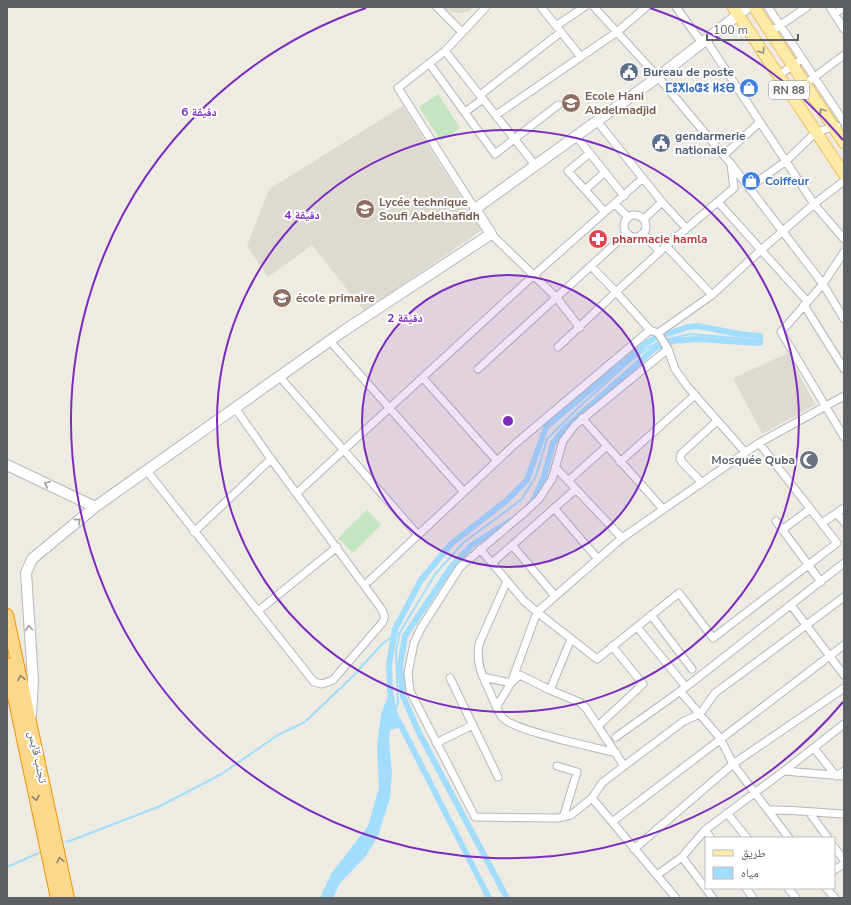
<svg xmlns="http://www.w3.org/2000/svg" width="851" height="905" font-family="'Nunito Sans','Noto Naskh Arabic','Noto Sans Tifinagh',sans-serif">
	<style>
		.education { fill: #dedad2 }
		.green { fill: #c3e6c0 }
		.water { fill: #a3ddfe }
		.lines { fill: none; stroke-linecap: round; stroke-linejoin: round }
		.stream { stroke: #a3ddfe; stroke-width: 2 }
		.canal { stroke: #a3ddfe; stroke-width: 6 }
		.street-casing { stroke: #b4b7bb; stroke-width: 9 }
		.secondary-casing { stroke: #b5b9be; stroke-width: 12 }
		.primary-casing { stroke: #f1bc5a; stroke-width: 13 }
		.highway-casing { stroke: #f09501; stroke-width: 14 }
		.street { stroke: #fff; stroke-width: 7 }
		.secondary { stroke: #fff; stroke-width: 10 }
		.primary { stroke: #feeba8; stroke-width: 11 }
		.highway { stroke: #fcd88c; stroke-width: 12 }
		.oneway { stroke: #95917c }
		.oneway2 { stroke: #9da0a2 }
		.oneway3 { stroke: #8c8470 }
		.ring { fill: none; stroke: #7b2cbf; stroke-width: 2 }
		.labels { text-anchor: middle; stroke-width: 4; stroke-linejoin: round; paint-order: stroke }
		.shield { fill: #fff; stroke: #8d9092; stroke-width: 1 }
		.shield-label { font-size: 11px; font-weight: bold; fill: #5c6064 }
		.service-label { font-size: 12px; font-weight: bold; fill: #4e5e75; stroke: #fff; text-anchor: start }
		.shop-label { font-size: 12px; font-weight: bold; fill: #366cbe; stroke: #fff; text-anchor: end }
		.education-label { font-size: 12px; font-weight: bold; fill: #785e54; stroke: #fff; text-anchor: start }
		.health-label { font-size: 12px; font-weight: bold; fill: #be3a42; stroke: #fff; text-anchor: start }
		.worship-label { font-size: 12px; font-weight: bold; fill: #5b616d; stroke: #fff; text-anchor: end }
		.street-label { font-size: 12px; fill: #5c6064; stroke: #fff }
		.centre { fill: #7b2cbf; stroke: #fff; stroke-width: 2 }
		.ring-label { font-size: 12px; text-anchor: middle; font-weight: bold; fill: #7b2cbf; stroke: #fff; stroke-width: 4; stroke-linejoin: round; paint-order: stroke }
	</style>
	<rect width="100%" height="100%" fill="#eeebe3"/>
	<path class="education" d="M442 7H474L468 12 458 13 449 11Z
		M403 106 482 230 364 311 312 245 268 277 247 246 269 189Z
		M788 353 815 405 762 434 733 378Z"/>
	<path class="green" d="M438 94 460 128 441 141 419 107Z
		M367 510 381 525 353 553 338 538Z"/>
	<path class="water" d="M390 691 394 712 402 727 390 730 389 740 392 773 390 798 378 836 366 856 340 883 333 898H320L331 874 368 826 379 788 377 746 381 714Z"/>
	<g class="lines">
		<path class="stream" d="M665 340 690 334 757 340
			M393 712 398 704 396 651 400 632 436 573 464 542 521 500 536 476 547 439 577 409 629 362 648 348 661 341
			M67 842 158 807 220 775 278 735 305 722 354 675 383 643 400 632
			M7 867 41 852"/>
		<path class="canal" d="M489 898 394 712 390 691 389 664 395 629 421 580 451 544 506 501 527 480 546 427 648 342 655 338 688 327 698 326 739 334 760 336V343L697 339 672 341 655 348 564 429 553 443 544 477 532 503 529 505
			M507 898 418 731 403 696 400 666 405 636 451 567 472 545 510 521"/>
		<defs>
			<path id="street" d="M437 7 462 32
				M541 7 581 57
				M676 7 702 43
				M768 7 844 122
				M830 7 844 29
				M835 14 844 7
				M556 26 584 7
				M770 32 807 7
				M706 40 814 204 844 239
				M445 51 535 165
				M429 63 495 154 558 105
				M779 75 802 59
				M805 84 844 55
				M480 95 561 32
				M465 112 483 99
				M496 115 617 32 646 7
				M597 121 662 202 644 219
				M576 136 624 196
				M590 153 568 171 605 212
				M724 155 760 122
				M731 164 823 284 844 319
				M750 187 786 161 816 132 837 126
				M585 190 605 172
				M662 202 686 228
				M718 202 807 301
				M615 204 628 217
				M475 209 398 88 445 51 486 7
				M624 226a11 11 0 1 1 22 0a11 11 0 1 1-22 0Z
				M491 234 557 298 580 328
				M643 234 660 252
				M666 246 712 295
				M844 252 823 284 781 332 844 437
				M591 266 616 292 650 330 658 333 712 295 761 250 814 204 844 181
				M804 305 844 369
				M658 333 668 349 675 369 687 386 745 452
				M330 341 464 492
				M558 347 616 292 666 246 734 188 731 164 658 77 594 7
				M668 349 575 425 563 441 552 479 539 499 526 511 460 567 421 628 414 643 408 673 410 691 475 817 558 818 571 815 592 798 602 783 624 766 684 721 700 714 715 693 844 597
				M478 369 627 233
				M279 376 418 535
				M423 378 497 461
				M582 418 663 509
				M620 462 695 395
				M556 468 622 538
				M147 471 314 682 322 684 333 680 382 623C386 617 384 613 380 607L271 459 235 408
				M568 481 607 446
				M702 483 682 462 680 459 681 454 717 421
				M297 493 534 275 643 178
				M554 508 598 559
				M837 514 844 522
				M776 521 821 582
				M822 523 844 508
				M782 530 810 509
				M194 532 271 459
				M512 545 555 596
				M480 549 524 601 537 612 597 659 679 593 713 638 837 543 759 443
				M492 563 576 489
				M369 581 515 444 650 330
				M507 581 479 644C476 660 481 674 488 688 492 696 497 712 503 718 515 731 594 747 616 753
				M791 605 844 675
				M258 611 337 547
				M651 615 692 669
				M637 627 686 687
				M483 677 511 683 520 675 550 690 579 702 586 708 624 766
				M450 678 498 777
				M550 690 571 639
				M680 691 720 738 733 764 789 838
				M497 706 511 683 537 612 622 538 759 443 844 396
				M598 726 643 684 612 646
				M616 737 686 687 844 563
				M436 743 473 725
				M814 748 836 776 844 771
				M557 766 577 772 564 815
				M784 771 844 776
				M592 798 676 898
				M768 810C793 809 818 813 844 814
				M809 812 828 838
				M727 813 747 838
				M612 822 844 645
				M705 830 711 838
				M834 847 844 860
				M634 849 733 764 844 688
				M682 857 713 898
				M834 870 844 864
				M657 875 682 857 705 830 784 771 844 724
				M746 888 753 898
				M788 888 796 898
				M826 888 835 898"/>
			<path id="secondary" d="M7 465 95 507
				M31 715 33 680 26 573 32 559 95 507 345 330 491 234 475 209 658 77 748 7"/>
			<path id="primary" d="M733 7 844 174
				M754 7 844 143"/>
			<path id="highway" d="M7 615 68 898
				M7 664 57 898"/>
		</defs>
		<use href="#street" class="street-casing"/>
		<use href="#secondary" class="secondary-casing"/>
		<use href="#primary" class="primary-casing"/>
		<use href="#highway" class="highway-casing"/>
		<use href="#street" class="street"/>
		<use href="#secondary" class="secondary"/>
		<use href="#primary" class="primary"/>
		<use href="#highway" class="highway"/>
	</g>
	<defs><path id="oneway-chevron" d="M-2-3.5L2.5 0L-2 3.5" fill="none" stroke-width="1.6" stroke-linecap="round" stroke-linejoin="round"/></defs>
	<g class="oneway">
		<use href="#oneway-chevron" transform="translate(762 51) rotate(56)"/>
		<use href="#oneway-chevron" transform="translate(822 111) rotate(-124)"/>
	</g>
	<g class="oneway2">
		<use href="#oneway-chevron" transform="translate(47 484) rotate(-155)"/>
		<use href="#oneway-chevron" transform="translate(78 521) rotate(-40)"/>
		<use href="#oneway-chevron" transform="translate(29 628) rotate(-95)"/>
	</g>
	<g class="oneway3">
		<use href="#oneway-chevron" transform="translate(21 678) rotate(-102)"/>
		<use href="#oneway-chevron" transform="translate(36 798) rotate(78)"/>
		<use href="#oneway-chevron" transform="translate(60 860) rotate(-102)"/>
	</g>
	<circle cx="508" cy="421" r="146" fill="#7b2cbf" fill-opacity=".12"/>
	<g class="ring">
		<circle cx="508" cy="421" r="146"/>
		<circle cx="508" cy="421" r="291"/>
		<path d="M843 702A437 437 0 1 1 366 8M650 8A437 437 0 0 1 843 140"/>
	</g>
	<defs>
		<symbol id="civic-disc" viewBox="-11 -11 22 22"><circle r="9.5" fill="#5c6f8a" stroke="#fff"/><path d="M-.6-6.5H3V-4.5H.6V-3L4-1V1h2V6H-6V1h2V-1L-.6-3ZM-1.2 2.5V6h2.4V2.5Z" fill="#fff"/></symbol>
		<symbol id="shop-disc" viewBox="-11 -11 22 22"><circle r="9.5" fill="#3f7fe0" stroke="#fff"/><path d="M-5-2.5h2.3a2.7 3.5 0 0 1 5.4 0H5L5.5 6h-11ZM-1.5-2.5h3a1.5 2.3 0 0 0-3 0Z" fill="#fff"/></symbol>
		<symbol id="school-disc" viewBox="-11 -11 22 22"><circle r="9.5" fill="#8d6e63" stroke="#fff"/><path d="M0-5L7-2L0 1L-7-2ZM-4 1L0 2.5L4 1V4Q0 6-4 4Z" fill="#fff"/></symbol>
		<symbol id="pharmacy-disc" viewBox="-11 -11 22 22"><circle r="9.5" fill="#e0444e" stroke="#fff"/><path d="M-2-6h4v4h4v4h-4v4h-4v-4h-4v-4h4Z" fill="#fff"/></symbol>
		<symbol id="mosque-disc" viewBox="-11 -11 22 22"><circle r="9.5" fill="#6b7280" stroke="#fff"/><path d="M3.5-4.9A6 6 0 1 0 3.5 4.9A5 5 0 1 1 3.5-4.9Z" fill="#fff"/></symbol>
	</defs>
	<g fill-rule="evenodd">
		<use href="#civic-disc" x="618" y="61" width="22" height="22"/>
		<use href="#shop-disc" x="738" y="77" width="22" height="22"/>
		<use href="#school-disc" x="560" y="92" width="22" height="22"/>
		<use href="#civic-disc" x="650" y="132" width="22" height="22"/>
		<use href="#shop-disc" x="740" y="170" width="22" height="22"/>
		<use href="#school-disc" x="354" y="198" width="22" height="22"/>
		<use href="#pharmacy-disc" x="587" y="228" width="22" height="22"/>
		<use href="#school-disc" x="271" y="287" width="22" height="22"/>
		<use href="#mosque-disc" x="798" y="449" width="22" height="22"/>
	</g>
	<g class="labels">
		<rect class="shield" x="769" y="81" width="40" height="18" rx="3"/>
		<g class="shield-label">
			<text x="789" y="94">RN 88</text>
		</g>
		<g class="service-label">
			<text x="643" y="76">Bureau de poste</text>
			<text x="675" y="140">gendarmerie<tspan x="675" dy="14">nationale</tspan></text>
		</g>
		<g class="shop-label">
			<text x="735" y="92">ⵎⵓⵅⵏⴰⵛⵉ ⵍⵉⴱ</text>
			<text x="765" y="185" text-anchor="start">Coiffeur</text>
		</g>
		<g class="education-label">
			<text x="585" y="100">Ecole Hani<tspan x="585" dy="14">Abdelmadjid</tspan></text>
			<text x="379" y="206">Lycée technique<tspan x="379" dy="14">Soufi Abdelhafidh</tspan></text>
			<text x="296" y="302">école primaire</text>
		</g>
		<g class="health-label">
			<text x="612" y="243">pharmacie hamla</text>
		</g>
		<g class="worship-label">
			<text x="795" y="464">Mosquée Quba</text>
		</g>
		<g class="street-label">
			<text transform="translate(38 757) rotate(78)" y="4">تجنب قايس</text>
		</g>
	</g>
	<circle cx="508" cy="421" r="6" class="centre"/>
	<g class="ring-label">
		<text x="199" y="116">6 دقيقة</text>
		<text x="302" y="219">4 دقيقة</text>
		<text x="405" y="322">2 دقيقة</text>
	</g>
	<rect width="851" height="905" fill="none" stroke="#5c6064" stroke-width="16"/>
	<rect x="705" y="837" width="130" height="52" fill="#ffffff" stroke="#bebfc1"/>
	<rect x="713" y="850" width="20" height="6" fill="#feeba8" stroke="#bebfc1"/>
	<text x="741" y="857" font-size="12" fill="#5c6064">طريق</text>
	<rect x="713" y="867" width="20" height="12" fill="#a3ddfe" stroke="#bebfc1"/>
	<text x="741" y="877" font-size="12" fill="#5c6064">مياه</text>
	<path d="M707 34v6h91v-6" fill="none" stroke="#5c6064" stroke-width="2"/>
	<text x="713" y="34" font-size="12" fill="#5c6064" stroke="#ffffff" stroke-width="3" paint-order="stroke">100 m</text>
</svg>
